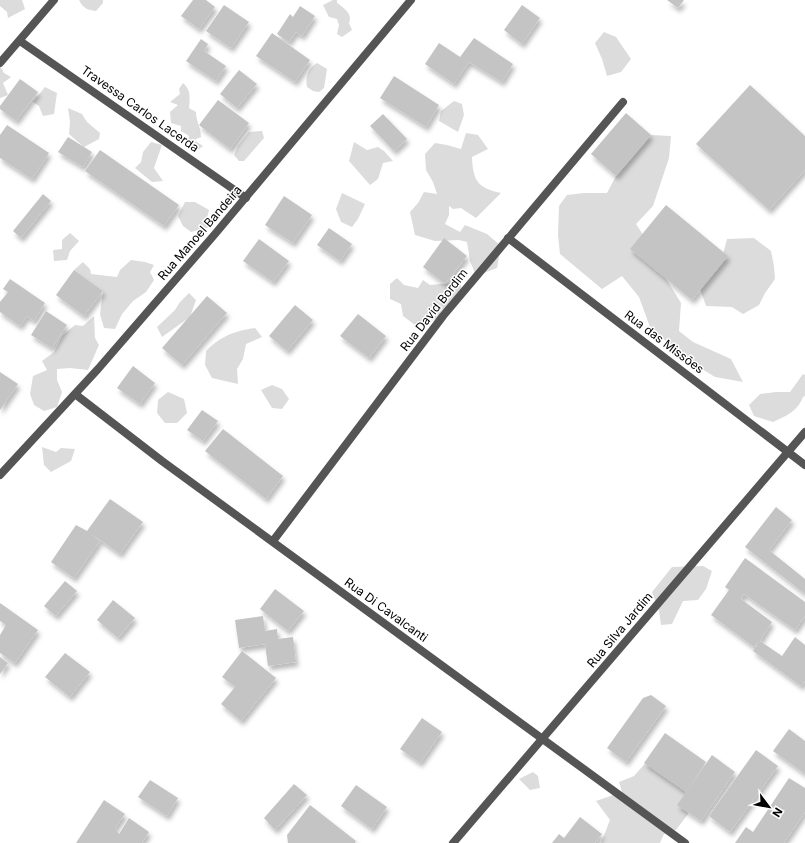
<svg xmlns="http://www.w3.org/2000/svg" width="805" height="843" font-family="Inter,sans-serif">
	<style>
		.green { fill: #dcdcdc }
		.building { fill: #c4c4c4; filter: url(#shadow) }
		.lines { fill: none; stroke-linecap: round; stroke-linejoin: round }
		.minor { stroke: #555; stroke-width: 8 }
		.labels { text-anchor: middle; stroke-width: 3; stroke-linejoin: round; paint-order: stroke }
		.street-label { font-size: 12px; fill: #000; stroke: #fff }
	</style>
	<defs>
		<filter id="shadow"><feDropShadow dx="2.5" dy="4.5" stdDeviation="2" flood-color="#0004"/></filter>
	</defs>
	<rect width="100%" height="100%" fill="#fff"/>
	<path class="green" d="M0 0H22L25 9 8 18 7 12 0 6Z
		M79 0H103V3L96 11C87 10 83 8 79 0Z
		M333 0H337V3C344 8 353 14 349 23L352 30 342 37 337 34 339 25 337 19 329 17 323 5Z
		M604 32 616 37 631 59 621 72 607 76 602 59 595 43Z
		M317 63 327 69 324 88 319 92 313 91 307 87C305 76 308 69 317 63Z
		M0 66 4 73 11 77 3 83 8 95 0 98Z
		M183 83C191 90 190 98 189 108L196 112C196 121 201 128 201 137L194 140 203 146 198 150 192 148 191 144 187 142 189 136 181 131V126L171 123 170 112 178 105 170 102 180 94 179 89Z
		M45 87 57 93 54 114 43 116 39 106 33 102Z
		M454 101 462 104 464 115 458 132 439 121 441 111Z
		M68 108 82 114 87 122 100 133 99 139 84 147 69 134 70 122Z
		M262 131 264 138 244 161H239L234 155 238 146 249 132Z
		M466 133 478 135 488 149 472 157C473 180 477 188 501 193L476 218 461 208 453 209 449 206V215L445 224 460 232 465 225 487 234 501 246 497 268 476 276 470 261 467 242 459 240 435 241 415 235 410 212 418 203 424 192 437 194 433 182 426 170 425 154 435 143 447 145 461 149Z
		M651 135 671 136 669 158 653 206 636 224 657 256 667 280 681 303 679 331 693 342 731 359 743 382 715 377 686 359 650 327 639 297 622 276 602 289 560 254 558 235 559 206 567 195 584 193H607L616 176Z
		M151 142 162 145 154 168 163 181 152 182 135 168 141 162 143 152Z
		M354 142 367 150 378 147 384 151 393 161 383 163 378 179 370 185 349 161Z
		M342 193 365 204 358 219 352 227 341 222 336 209Z
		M185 202H195L209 210 207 218 210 227 191 232 183 226 178 216Z
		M70 233 79 241 70 251 67 260 54 261 53 250 62 249V240Z
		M754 238 771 251 774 266 775 279 765 293 759 305 743 314 732 307 706 306 700 289 720 265 727 239Z
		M131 260 145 262 154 265 150 272 154 280 146 292 133 301 122 314 115 329 104 328 100 314 103 291 74 270 83 262 90 269 91 274 117 277 120 270Z
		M397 278 404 285 418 288 423 280 430 285 460 282 463 293C445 313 443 320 415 325L403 316 401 304 390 299V284Z
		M189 293 196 300 190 317 162 337 157 327 175 310 180 302Z
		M94 316 95 338 99 345 88 370 70 368 57 369V380L62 392 57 407 44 411 34 405 30 394 33 376 47 370 42 361 54 352 63 335 75 325 83 326Z
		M255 328 262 337 246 344 243 359 237 369 238 384 212 378 205 365 206 351C221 336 234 331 255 328Z
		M803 374 805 375V396L803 397C798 411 786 416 773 422L754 416 749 405 760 394 776 392H790Z
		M272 385 282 389 289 399 282 409 272 408 261 390Z
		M168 392 184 399 187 413 177 423H165L157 413 158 400Z
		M42 447 56 452 61 448 75 449 71 461 51 472 44 465Z
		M703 566 712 571 706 589 698 600 683 601 672 624 661 625 659 611 652 592 672 567Z
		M655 752 688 785 686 792 688 814 676 830 664 834 660 843H601L610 820 596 801 622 792 619 782 634 776Z
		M533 772 538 776 540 788 530 790 519 779Z"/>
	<path class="building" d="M193 0H206L215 7 199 29 181 16Z
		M667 0H684L678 8Z
		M224 5 249 22 231 48 206 31Z
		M522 5 540 18 522 44 504 30Z
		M300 6 315 16 302 36 296 32 289 42 277 34 290 14 293 17Z
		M272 33 310 60 295 82 256 56Z
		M474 38 513 64 502 82 469 62 454 84 425 64 439 43 460 57Z
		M201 39 208 44 204 51 226 66 216 81 186 61Z
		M239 70 257 84 237 108 220 94Z
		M394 76 439 105 426 127 380 98Z
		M20 79 38 92 16 121 0 109V106Z
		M750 85 805 136V170L769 210 696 144Z
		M218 100 249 123 230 149 199 125Z
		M626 113 651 135 616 176 591 154Z
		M383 114 407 139 394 151 370 126Z
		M7 125 49 153 32 179 0 158V135Z
		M68 137 92 152 83 167 58 152Z
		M100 150 179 205 164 226 85 171Z
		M43 194 51 201 21 238 13 231Z
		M284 196 312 215 293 243 265 225Z
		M666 205 728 256 692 300 630 249Z
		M329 228 352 244 340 261 317 245Z
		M444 238 467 256 445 284 423 267Z
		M259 239 289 261 273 282 243 261Z
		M74 270 103 291 84 316 56 295Z
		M10 279 45 303 34 321 27 316 20 326 0 312V302L8 292 3 289Z
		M207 296 227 313 182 365 162 348Z
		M295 305 313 320 287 351 269 336Z
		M46 311 67 325 52 348 31 335Z
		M358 314 386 336 369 358 340 336Z
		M133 366 155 383 140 404 117 388Z
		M0 372 18 384 0 410Z
		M202 410 218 421 203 441 187 430Z
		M223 429 283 476 266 499 205 451Z
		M110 499 143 522 120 554 90 533 100 541 74 578 51 562 76 525 87 531Z
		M776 507 792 520 769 550 805 579V594L745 547Z
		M745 558 805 602V616L795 630 744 594 741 599 772 622 760 641 782 656 795 637 805 645V681L801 686 753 651 759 641 754 647 711 615 729 590 725 587Z
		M65 581 77 591 56 616 44 606Z
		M275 589 304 611 288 631 260 609Z
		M113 600 135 618 118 638 97 620Z
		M0 603 38 630 15 663 0 653V635L6 625 0 621Z
		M263 616 265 631 277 629 278 639 293 637 296 662 268 666 265 644 239 648 235 620Z
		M242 651 276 678 241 721 221 704 235 687 222 677Z
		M65 653 90 672 70 697 45 677Z
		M0 657 8 663 0 674Z
		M651 695 666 706 626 762 607 748 643 698Z
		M422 718 442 732 420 763 400 749Z
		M789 729 805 741V774L773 751Z
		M665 733 706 762 686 792 644 763Z
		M756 750 778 766 730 832 709 816Z
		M712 755 735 772 701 821 677 805Z
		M789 778 805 788V812L784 843H735L746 827 753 832Z
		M150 780 178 798 167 816 138 797Z
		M294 784 307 795 275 830 264 818Z
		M356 785 387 807 372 829 341 806Z
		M104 800 125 814 115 828 119 834 129 818 149 832 142 843H76Z
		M310 805 356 841 355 843H288L287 835Z
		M580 817 602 834 595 843H552L559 834 564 838Z"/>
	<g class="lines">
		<path class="minor" d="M20 41 246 198
			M0 63 54 0
			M508 238 805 465
			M75 394 162 461 685 843
			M0 475 98 369 215 234 411 0
			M273 541 443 316 623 102
			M453 843 805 432"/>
	</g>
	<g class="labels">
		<g class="street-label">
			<text transform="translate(140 109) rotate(35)" y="4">Travessa Carlos Lacerda</text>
			<text transform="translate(200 233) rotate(-49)" y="4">Rua Manoel Bandeira</text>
			<text transform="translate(434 310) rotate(-52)" y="4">Rua David Bordim</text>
			<text transform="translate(664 342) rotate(37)" y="4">Rua das Missões</text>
			<text transform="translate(386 610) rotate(36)" y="4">Rua Di Cavalcanti</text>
			<text transform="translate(620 630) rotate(-50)" y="4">Rua Silva Jardim</text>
		</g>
	</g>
	<g transform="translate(769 807) rotate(122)" stroke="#ffffff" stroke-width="3" paint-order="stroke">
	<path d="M0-3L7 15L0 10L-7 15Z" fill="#000000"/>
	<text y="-6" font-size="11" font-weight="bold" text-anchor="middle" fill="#000000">N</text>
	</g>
</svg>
